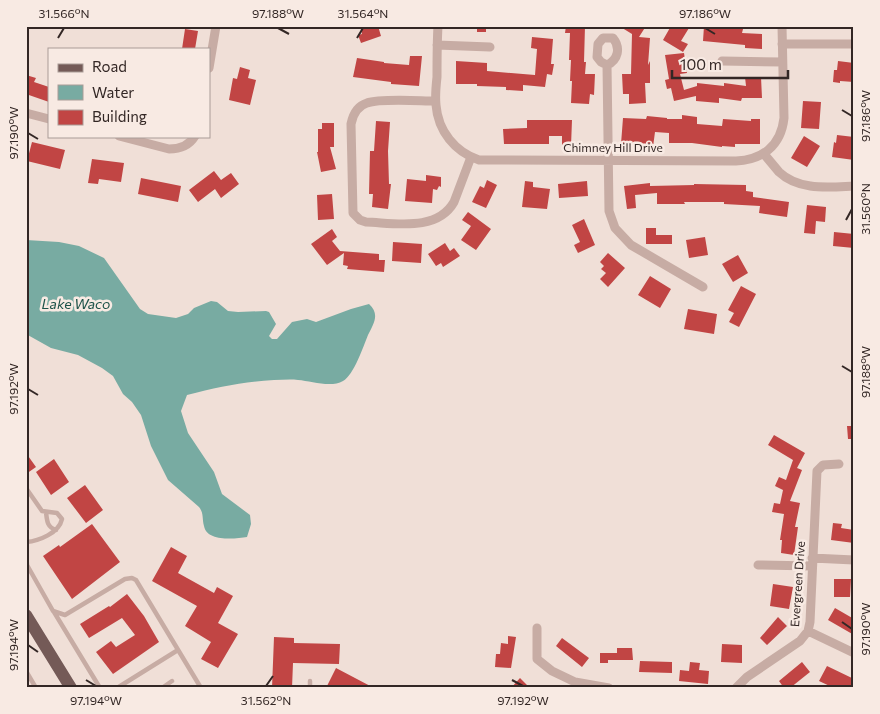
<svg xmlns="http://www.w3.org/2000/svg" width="880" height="714" font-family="Commissioner,sans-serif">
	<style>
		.water { fill: #78aba2 }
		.building { fill: #c14544 }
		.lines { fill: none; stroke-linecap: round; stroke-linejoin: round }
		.lane { stroke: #c7aca4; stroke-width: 4.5 }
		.street { stroke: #c7aca4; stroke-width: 9 }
		.primary { stroke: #745a57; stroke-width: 12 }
		.ticks { fill: none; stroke: #332725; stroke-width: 2 }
		.labels { text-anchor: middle; stroke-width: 5; stroke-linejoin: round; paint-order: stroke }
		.street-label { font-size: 12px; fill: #332725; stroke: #f8eae3 }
		.water-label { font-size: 14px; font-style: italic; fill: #1d5249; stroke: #f8eae3 }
		.neatline { fill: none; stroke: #332725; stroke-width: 2 }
		.ticks-label { font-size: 12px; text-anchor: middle; fill: #332725 }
	</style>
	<rect width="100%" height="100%" fill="#f0dfd7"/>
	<path class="water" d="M26 240 59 242 79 246 104 258 140 309 148 314 176 318 188 314 194 308 211 301 217 302 228 311 238 312 266 311 269 312 276 324 269 336 272 339H277L292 322 307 319 316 322 351 309 369 304C380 314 374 323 368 335 363 347 354 375 343 381 331 388 311 381 298 380 290 379 282 380 274 380 243 382 218 387 187 395L181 411 188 433 214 472 222 494 250 515 251 524 247 537C235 539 207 542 204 526 202 519 204 513 199 507L168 480 151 446 141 415 132 402 123 394 113 376 102 368 78 355 51 348 26 334Z"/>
	<path class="building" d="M360 26H378L381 36 361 43 358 35 362 34Z
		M477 26H486V32H477Z
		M566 26H585L584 62H586L585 74H595L594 95 590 94 589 104 571 103 572 81H570L571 60H569L570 33H565Z
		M619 26H646L639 37 650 38 648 65 650 61V83H645L646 103 629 104V94H623L622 74H631L632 34Z
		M671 26H686L689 28 681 41 688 44 683 52 663 40Z
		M704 26 743 29 742 33 762 34V49L745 48V45L703 41Z
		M185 29 198 31 195 49H182Z
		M532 37 553 39 551 64H554L552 75 547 74 545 87 523 85V91L506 90V87L477 86V84H456V61L487 63V71L535 75 537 49 531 48Z
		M684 53 687 73 680 74 684 90 697 86V83L724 86V83L746 86 745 77H761L762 98H742L741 101 719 98V103L696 101V96L674 101 671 88 667 89 665 80 669 79 665 55Z
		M410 56H422L419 86 391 84V82L353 77 357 58 384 62V63L409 65Z
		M838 61 854 63V82L840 81V83L833 82 834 70H837Z
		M240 67 250 70 248 78 256 80 250 105 229 100 233 78 237 79Z
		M26 75 36 78 34 82 49 87V102L26 94Z
		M803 101 821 102 819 129 801 128Z
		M682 115 697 117V124L722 126 723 119 751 121V119H760V144H735V147L722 146V147L692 143H669V133L655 132 653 147 621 144 623 118 646 119 647 116 667 118V119H682Z
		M527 120H572L571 146H562V136H549V144H504L503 129 527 128Z
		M376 121 390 122 388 151 389 184H391L388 209 372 207 373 194H369L370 151H374Z
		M322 123H334V147H330L336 169 321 172 317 152H318V129H322Z
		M837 135 854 137V160L832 157 834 142 836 143Z
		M804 136 820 146 807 167 791 158Z
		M32 142 65 150 60 169 27 161Z
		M92 159 124 163 121 182 99 179 98 184 88 183Z
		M214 171 221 180 231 173 239 184 221 198 215 189 198 202 189 190Z
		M426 175 441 177V187L439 186 437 190 433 189 432 203 405 201 407 179 426 181Z
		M141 178 181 186 178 202 138 194Z
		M487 180 497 185 486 208 472 202 480 186 484 188Z
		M525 181 533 182V187L550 189 547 209 522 207Z
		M587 181 588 196 559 198 558 184Z
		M650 183V186L694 185V184L746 185V191L753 192V197L789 202 787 217 759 213 760 206 724 204V202H684L685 204H657V193L635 195 636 208 627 209 624 186Z
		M332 194 334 219 318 220 317 195Z
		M807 205 826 207 825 222 816 221 815 234 804 233Z
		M468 212 491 229 476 250 461 240 471 226 462 220Z
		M584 219 595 245 578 253 574 245 580 242 572 225Z
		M646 228H656V235H672V244H646Z
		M332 229 337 237 332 241 340 251 379 254V260H385L384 272 347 269 348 266 343 265 344 253 327 265 311 244Z
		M834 232 854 234V248L833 246Z
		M705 237 708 255 689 258 686 240Z
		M393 242 422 244 421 263 392 261Z
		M445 243 450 251 454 248 460 256 443 267 441 263 436 266 428 254Z
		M608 253 625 268 608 287 600 279 606 273 601 269 604 266 600 262Z
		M738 255 748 273 733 282 722 264Z
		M650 276 671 289 660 308 638 295Z
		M741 286 756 294 739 327 729 322 734 313 728 310Z
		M688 309 717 314 714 334 684 329Z
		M847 426H854V439H848Z
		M774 435 805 453 797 468 802 470 790 501 800 503 795 527H798L794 555 781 553 782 540H780L784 514 772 512 774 503 780 504 783 490 775 486 779 477 786 480 793 460 768 445Z
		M26 453 36 467 26 474Z
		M54 459 69 482 51 495 36 472Z
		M85 485 103 510 86 523 67 498Z
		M833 523 842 524 841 528 854 530V543L831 540Z
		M92 524 120 562 72 599 43 556 59 545 60 547Z
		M171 547 187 556 178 573 214 593 217 587 233 596 218 623 238 634 218 668 201 659 211 642 185 626 197 606 152 581Z
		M834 579H851L850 597H834Z
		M773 584 793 587 789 609 770 606Z
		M127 594 144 616 159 642 113 674 96 652 111 641 116 647 135 635 122 618 89 638 80 624 109 606 110 607Z
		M835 608 854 619V635L828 620Z
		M778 617 787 626 767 645 760 638Z
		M508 636 516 637 511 668 495 667 496 654H500L501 643 508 644Z
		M274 637 294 638V643L340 644 339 664 293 663 292 688H272Z
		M562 638 589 658 582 667 556 646Z
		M722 644 742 645V663L721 662Z
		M617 648H632L633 660H608V663H600V653H617Z
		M640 661 672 662V673L639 672Z
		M690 662 700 663 699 670 709 671 708 684 679 681 680 670 689 671Z
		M802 662 810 672 790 688H784L779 681Z
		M827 666 854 679V688H834L819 681Z
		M336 668 374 688H326Z
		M520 678 530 688H511Z"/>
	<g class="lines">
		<path class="lane" d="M26 488 42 511 57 513 62 519C59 533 39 541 26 542
			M46 512C47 521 47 527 56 530
			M26 552 27 565 53 611 65 615 125 579 132 578 136 580 201 688
			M54 612 100 688
			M26 671 36 688
			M310 681V688
			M117 688 178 650
			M162 688 172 681"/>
		<path class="street" d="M438 26C437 43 437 60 437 77 436 86 435 96 436 105 438 131 455 152 479 160L736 161C762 160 781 146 784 118L782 26
			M603 38H613C621 48 618 60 607 65L601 62 597 57 598 44Z
			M782 44H854
			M437 45 490 47
			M722 61 782 62
			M607 65 609 211 615 228 631 245 703 287
			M209 68 216 26
			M435 101C420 101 380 98 367 103 357 106 353 114 351 124L353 213 360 220 366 222C395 223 437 232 454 202L471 157
			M26 113 49 119
			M119 136 169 149C180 149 189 146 195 136
			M764 154C769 160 774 166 779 172 799 191 829 187 854 186
			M812 558 854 560
			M758 565 812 566
			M537 628V659L552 671 575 682 609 688
			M808 631 854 653
			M736 688 747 677 800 641 808 631 810 622 817 471 823 465 839 464"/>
		<path class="primary" d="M26 615 71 688"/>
	</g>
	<path class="ticks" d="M278 28 289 34M705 28 715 34M58 38 64 28M357 38 363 28M842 110 852 116M28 133 38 139M846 220 852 209M842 366 852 372M28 389 38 395M842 622 852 629M28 645 38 652M86 680 96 686M512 680 523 686M266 686 273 676"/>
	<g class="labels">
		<g class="street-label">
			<text x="613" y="152">Chimney Hill Drive</text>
			<text transform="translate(798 584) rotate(-86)" y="4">Evergreen Drive</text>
		</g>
		<g class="water-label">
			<text x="76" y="309">Lake Waco</text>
		</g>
	</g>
	<rect width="880" height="714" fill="none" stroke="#f8eae3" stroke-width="55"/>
	<rect x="48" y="48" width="162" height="90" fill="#f8eae3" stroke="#a99c97"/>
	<rect x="58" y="64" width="25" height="8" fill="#745a57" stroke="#a99c97"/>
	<text x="92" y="72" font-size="15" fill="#332725">Road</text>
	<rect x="58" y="85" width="25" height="15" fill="#78aba2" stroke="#a99c97"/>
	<text x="92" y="98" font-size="15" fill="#332725">Water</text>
	<rect x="58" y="110" width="25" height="15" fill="#c14544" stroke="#a99c97"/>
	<text x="92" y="122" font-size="15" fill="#332725">Building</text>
	<path d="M672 70v8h116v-8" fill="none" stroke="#332725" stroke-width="2.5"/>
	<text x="680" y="70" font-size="15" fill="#332725" stroke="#f8eae3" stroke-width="4" paint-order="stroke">100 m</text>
	<rect x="28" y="28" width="824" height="658" class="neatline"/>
	<g class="ticks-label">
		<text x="64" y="18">31.566°N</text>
		<text x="278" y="18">97.188°W</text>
		<text x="363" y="18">31.564°N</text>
		<text x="705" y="18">97.186°W</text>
		<text transform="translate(866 116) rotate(-90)" y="4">97.186°W</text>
		<text transform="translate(14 133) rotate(-90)" y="4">97.190°W</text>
		<text transform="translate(866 209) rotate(-90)" y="4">31.560°N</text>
		<text transform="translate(866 372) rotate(-90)" y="4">97.188°W</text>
		<text transform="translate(14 389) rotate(-90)" y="4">97.192°W</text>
		<text transform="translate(866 629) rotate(-90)" y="4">97.190°W</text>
		<text transform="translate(14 645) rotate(-90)" y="4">97.194°W</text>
		<text x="96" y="705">97.194°W</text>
		<text x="266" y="705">31.562°N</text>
		<text x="523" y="705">97.192°W</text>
	</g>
</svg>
